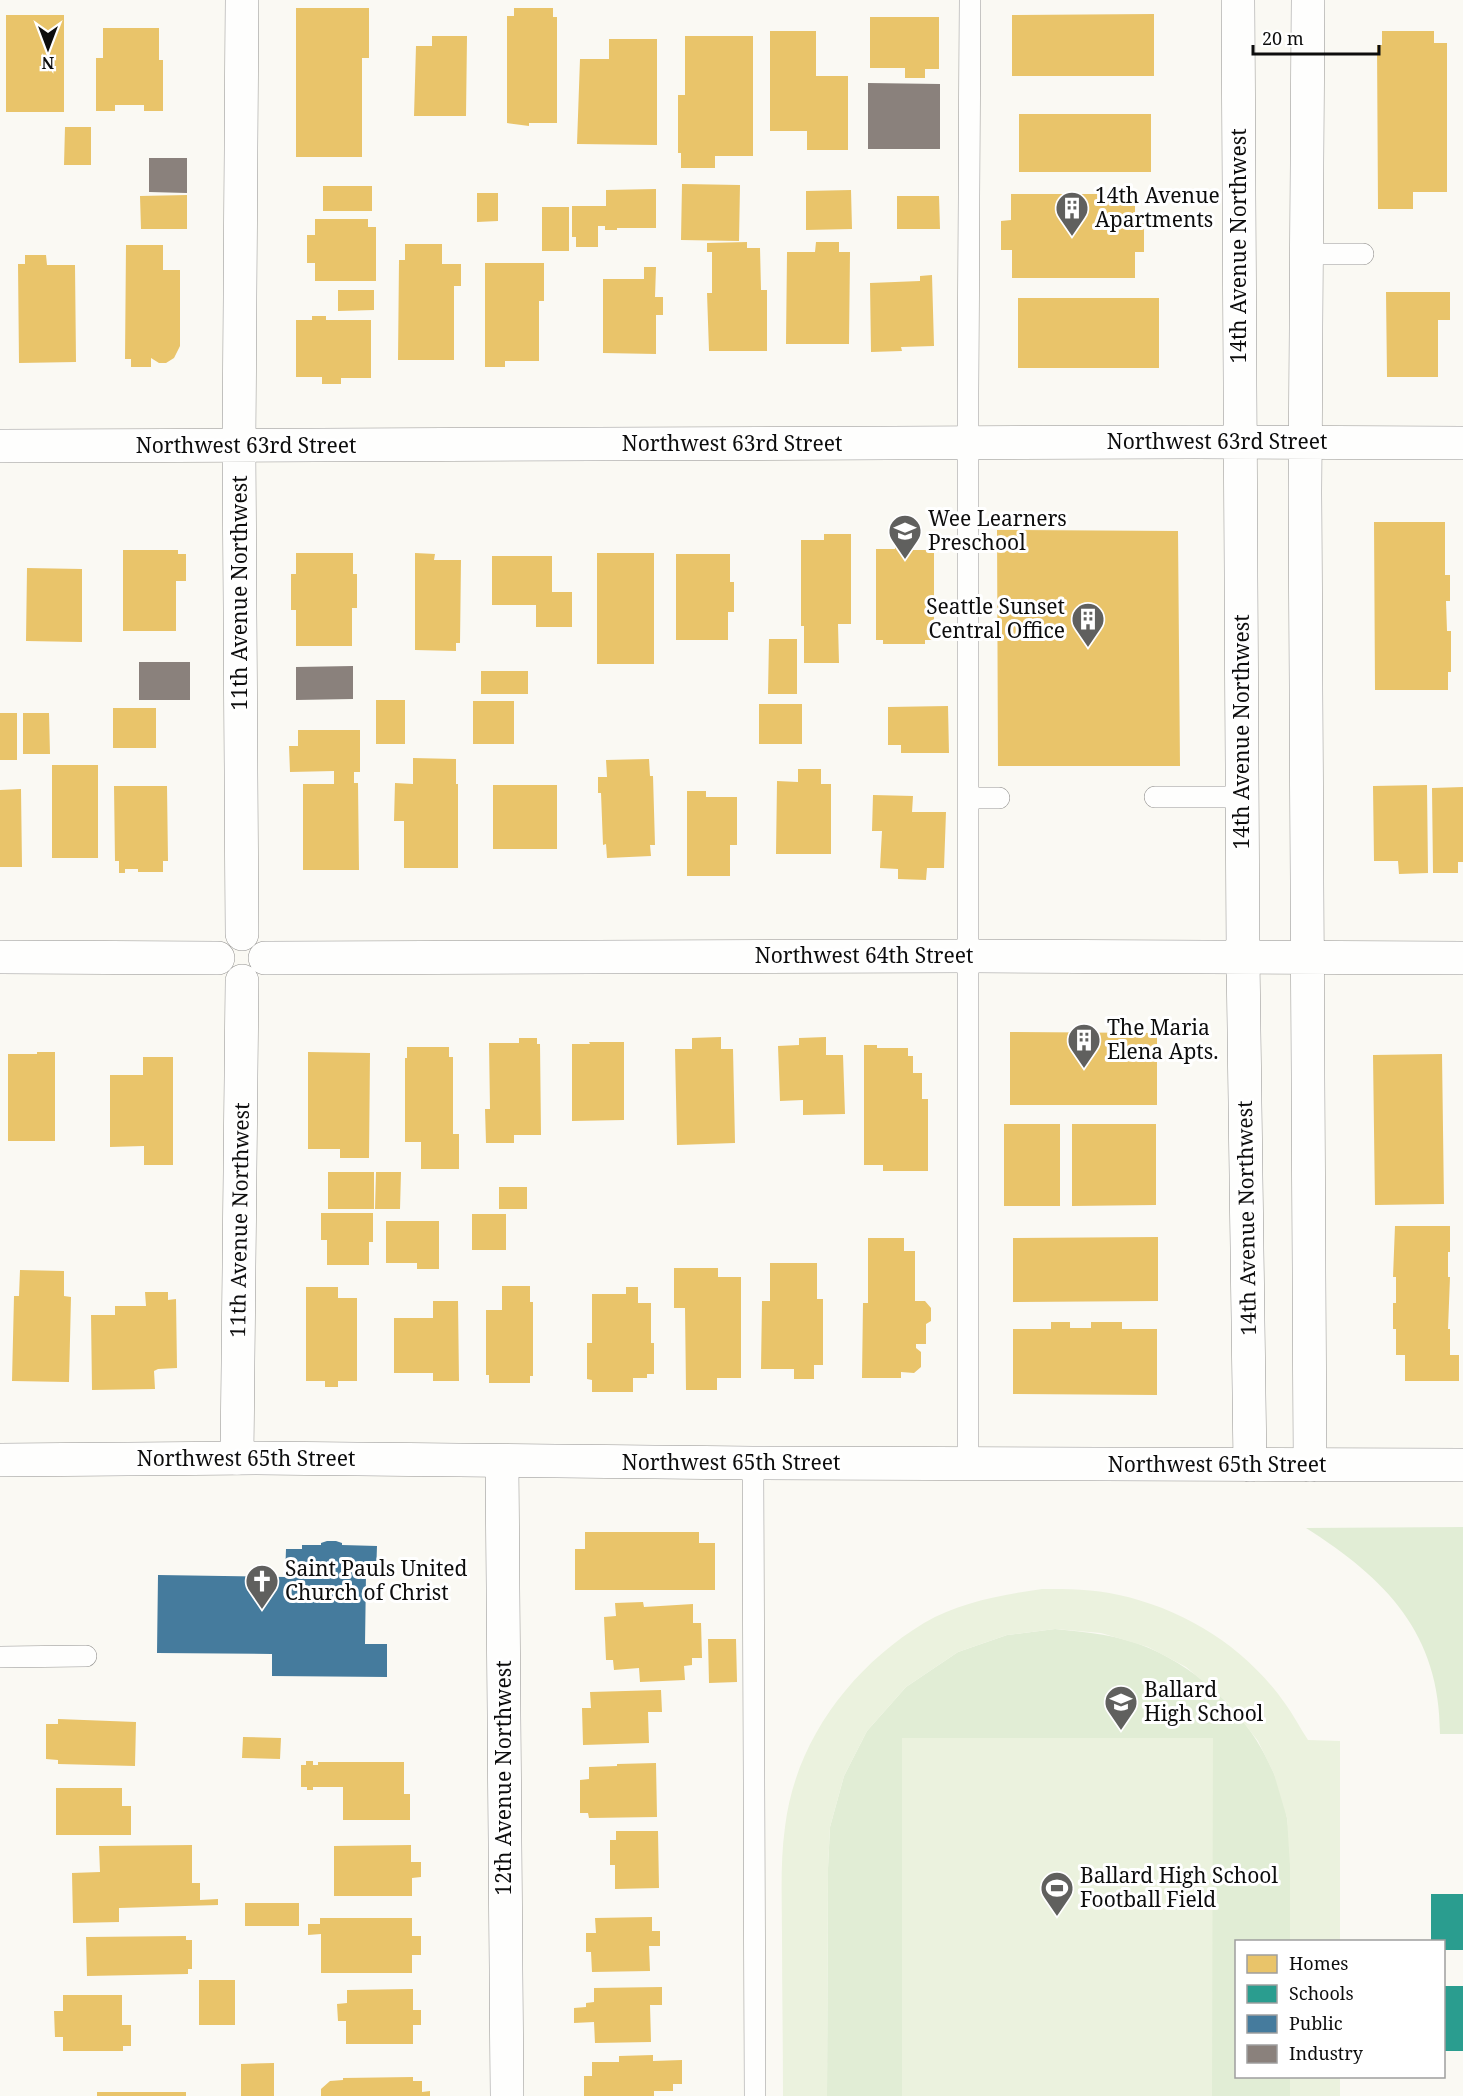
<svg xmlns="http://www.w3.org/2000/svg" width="1463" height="2096" font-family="'Noto Serif',serif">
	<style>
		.green { fill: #e1edd5 }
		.pitch { fill: #ebf2de }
		.homes { fill: #e9c46a }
		.schools { fill: #2a9d8f }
		.public { fill: #457b9d }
		.industry { fill: #8a817c }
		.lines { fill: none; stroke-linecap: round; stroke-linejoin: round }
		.service-casing { stroke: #949391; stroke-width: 22 }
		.minor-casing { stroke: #949391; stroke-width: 34 }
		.tertiary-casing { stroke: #949391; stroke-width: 34 }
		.service { stroke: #fefefd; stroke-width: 21 }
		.minor { stroke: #fefefd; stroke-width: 33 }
		.tertiary { stroke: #fefefd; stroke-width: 33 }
		.labels { text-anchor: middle; stroke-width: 6; stroke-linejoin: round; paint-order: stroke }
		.poi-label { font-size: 21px; fill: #0d0d0d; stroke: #fff; text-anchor: start }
		.street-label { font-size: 21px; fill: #0d0d0d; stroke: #fff }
	</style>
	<rect width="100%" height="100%" fill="#faf9f3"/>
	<path class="green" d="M1463 1527V1734H1440C1440 1633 1386 1579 1306 1528Z
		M1055 1629C1087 1632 1119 1635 1149 1648 1218 1678 1274 1743 1287 1818 1293 1858 1290 1901 1290 1941L1236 1942V2076L1290 2077V2096H827L828 1868 830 1827 844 1776 867 1731 906 1687 958 1652 1007 1635Z"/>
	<path class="pitch" d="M1042 1589C1068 1589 1093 1589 1119 1595 1184 1609 1245 1647 1284 1702 1293 1714 1300 1728 1308 1740L1340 1741V1941H1290V1866L1287 1818 1274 1774 1258 1741 1228 1703 1186 1667 1148 1647 1101 1633 1055 1629 1007 1635 958 1652 906 1687 867 1731 844 1776 830 1827 828 1868 827 2096H783C783 2043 782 1990 782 1936 782 1900 780 1863 785 1827 795 1742 851 1667 924 1623 960 1602 1001 1595 1042 1589Z
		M902 1738H1213L1212 2096H902Z
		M1290 2077H1340V2096H1290Z"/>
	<path class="homes" d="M296 8H369V58H362V157H296Z
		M514 8H553V17H557V123H529V126L507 123V16H514Z
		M1154 14V76H1012V15Z
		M6 15H64V112H6Z
		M870 17H939V69H925V78H905V68H870Z
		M103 28H159V60H163V111H144V105H115V111H96V58H103Z
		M770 31H816V76H848V150H807V131H770Z
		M1382 31H1434V43H1447V192H1413V209H1378L1377 45H1382Z
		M432 36H467L466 116H414L416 46H432Z
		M685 36H753V156H715V168H681V153H678V95H685Z
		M609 39H657V145L577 144 580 59H609Z
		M1019 114H1151V172H1019Z
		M65 127H91V165H64Z
		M682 184 740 185 739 241 681 240Z
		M323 186H372V211H323Z
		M656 189V228H617V230H605V226H598V247H576V237H572V206H606V190Z
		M851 190 852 229 806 230V191Z
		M477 193H498V221L477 222Z
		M1011 194H1135V223H1144V252H1135V278H1012V250H1001V221L1011 220Z
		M187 195V229H141L140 196Z
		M897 196H939L940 229H897Z
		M542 207H569V251H542Z
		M315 219H368V227H376V281H315V263H307V235H315Z
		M747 242V248H760L761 290H767V351H709L707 293H712V252H707V243Z
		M816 242H839V252H850L849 344H786L787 252H815Z
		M405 244H442V264H461V286H454V360H398L399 260H405Z
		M126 245H163V270H180V346L174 358 166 363H159L151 358V367H131V359H125Z
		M25 255H46L47 265H75L76 362 19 363 18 264H25Z
		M485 263H544V301H539V361H505V367H485Z
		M644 267H656L655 297H663V315H656V354L603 353V279H644Z
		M932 275 934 346 901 347 902 351 871 352 870 283 920 281V276Z
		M338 290H374V310L338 311Z
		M1386 292H1450V320H1438V377H1387Z
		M1018 298H1159V368H1018Z
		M312 316H326V320H371V378H341V384H322V377H296V320H312Z
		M1374 522H1445V575H1450V601H1446L1447 631H1451V672H1448V690H1375Z
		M997 530 1178 531 1180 766H998Z
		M824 534H851V624H838L839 663H804V626H801V540H824Z
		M895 540H909V550H934V640H925V644H883V640H876V549H895Z
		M123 550H178V554H186V581H176V631H123Z
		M296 553H353V574H357V608H352V646H296V610H291V574H296Z
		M415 553 435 554 434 560H461L460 643H456V651L415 650Z
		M597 553H654V664H597Z
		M676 554H730V582H734V612H728V640H676Z
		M492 556H552V592H572V627H536V605H492Z
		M27 568 82 569V642L26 641Z
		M769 639H797V694H768Z
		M481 671H528V694H481Z
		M376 700H405V744H376Z
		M473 701H514V744H473Z
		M759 704H802V744H759Z
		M948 706 949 753H901V745H888V707Z
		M113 708H156V748H113Z
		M0 713H17V760H0Z
		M23 713H49L50 754H23Z
		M298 730H360V772H354V783H358L359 870H303V784H334V771L290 772 289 746H298Z
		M413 758 456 759V784H458V868H404V821H394L395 783 413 784Z
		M649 759 650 776H653L655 845H650L651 856 607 858 606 844 603 845 601 793H598V777H607L606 760Z
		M52 765H98V858H52Z
		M798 769H821V784H831V854H776L777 781 798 782Z
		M493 785H557V849H493Z
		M1427 785 1428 873 1399 874 1398 861H1374L1373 786Z
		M114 786H167L168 861H163V872H138V869H125V873H119V861H115Z
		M1463 787V862H1458V873H1433L1432 788Z
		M21 789 22 867H0V790Z
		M687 791H706V797H737V845H730V876H687Z
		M873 795 913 796 912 812H946L944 868H927L926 880 898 879V869L880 868 882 831H872Z
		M1010 1032 1157 1033V1105H1010Z
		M721 1037V1049H733L735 1143 677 1145 675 1049H692V1038Z
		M826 1037V1055H843L845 1114 803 1115V1100L780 1101 778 1046 799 1045V1038Z
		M519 1038H537V1044H540L541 1135H514V1143H486L485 1109H490L489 1043H519Z
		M589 1042H624V1120L572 1121V1044H590Z
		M864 1045H877V1048H908V1056H913V1073H922V1099H928V1171H883V1165H864Z
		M407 1047H449V1057H453V1134H459V1169H421V1142H405V1058H407Z
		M37 1052H55V1141H8V1054H37Z
		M308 1052 370 1053 369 1158H340V1149H308Z
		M1442 1054 1444 1204 1375 1205 1373 1055Z
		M143 1057H173V1165H144V1146L110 1147V1075H143Z
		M1004 1124H1060V1206H1004Z
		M1072 1124H1156V1205L1072 1206Z
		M328 1172H374V1209H328Z
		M376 1172H401L400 1209H375Z
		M499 1187H527V1209H499Z
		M321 1213H373V1242H369V1265H327V1240H321Z
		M472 1214H506V1250H472Z
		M386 1221H439V1269H417V1263H386Z
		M1395 1226H1450V1252H1448V1277H1450L1448 1329H1450V1355H1459V1381H1405V1355H1396V1329H1393V1303H1396V1277H1393Z
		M1158 1237V1301L1013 1302V1238Z
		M868 1238H904V1251H915V1301H925L931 1308V1321L926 1324V1344H916V1348L921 1352V1367L914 1373 901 1372V1378H862L863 1303H868Z
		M770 1263H817V1299H823V1365H814V1379H794V1369H761L762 1301H770Z
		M674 1268H718V1277H741V1378H717V1390H686L685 1308H674Z
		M20 1270 64 1271V1296L71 1297 69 1382 12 1381 14 1296H19Z
		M502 1286H530V1302H533V1376H530V1383H489V1375H486V1310H502Z
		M306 1287H338V1298H357V1381H338V1387H325V1381H306Z
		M626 1287H638V1303H651V1343H654V1374H647V1378H633V1392H592V1380L587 1379V1343H592V1294H626Z
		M145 1292H168V1300L176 1299 177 1368 158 1369 154 1371 155 1389 92 1390 91 1315H115V1306H146Z
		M433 1301H458L459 1381H433V1373H394V1318H433Z
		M1051 1322H1070V1328H1091V1322H1122V1329H1157V1395L1013 1394V1329H1051Z
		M585 1532H699V1543H715V1590H575V1549H585Z
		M643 1602 644 1607 693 1604V1623H701L702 1658H692V1665L684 1666 685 1680 640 1682 639 1668 614 1670 613 1660H606L604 1617 616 1616 615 1603Z
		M708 1639H736L737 1682 709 1683Z
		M661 1690 662 1712H648L649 1743 583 1745 582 1708H591L590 1692Z
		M58 1719 136 1722 135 1766 58 1764V1760L46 1759V1724H58Z
		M243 1737 281 1738 280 1759 242 1758Z
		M306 1761H313V1765H318V1762H404V1794H410V1820H343V1787H313V1790H307V1787H301V1765H306Z
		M656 1763 657 1817 589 1818 588 1813H580V1780L589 1779V1767L617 1766V1764Z
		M56 1788H122V1806H131V1835H56Z
		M616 1831H658L659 1888 615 1889V1865H610V1840H616Z
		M192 1845V1883H200V1900L218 1899V1905L119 1908V1922L73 1923 72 1873 100 1872 99 1846Z
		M411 1845V1862H421V1877L412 1878V1896H334V1846Z
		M245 1903H299V1926H245Z
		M652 1917V1931H660V1946H649L650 1971 592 1972 591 1952H586V1933H596L595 1918Z
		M320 1918H412V1936H421V1955H412V1973H321V1934L308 1935V1924H320Z
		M186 1936V1940H192V1969H188V1974L87 1976 86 1937Z
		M199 1980H235V2025H199Z
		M662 1987V2005H650L651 2042 595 2043 594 2022 574 2023V2008L586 2007V2003L594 2002V1988Z
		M413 1989V2010H421V2025H413V2044H346V2021H338L337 2004 347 2003V1990Z
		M63 1995H122V2025H131V2046H123V2051H63V2037H55L54 2011H63Z
		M653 2055V2061L682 2060V2084H673V2091H654V2096H584V2076H592V2062H619V2056Z
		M274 2063V2096H241V2064Z
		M413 2077V2081H422V2092L430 2091V2096H321V2089L330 2081 343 2080V2078Z
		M97 2092H186V2096H97Z"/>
	<path class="schools" d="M1431 1894H1463V1950H1444V1942H1431Z
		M1444 1986H1463V2051H1444Z"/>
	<path class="public" d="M327 1541H336L342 1543V1545L377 1546 376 1575 366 1574 365 1644H387V1677L272 1676V1654L157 1653 158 1575 285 1577 286 1549H302V1545H321V1543Z"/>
	<path class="industry" d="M868 83 940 84V149H868Z
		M149 158H187V193L149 192Z
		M139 662H190V700H139Z
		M353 666V699L296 700V667Z"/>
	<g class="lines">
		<defs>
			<path id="service" d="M1307 254H1363
				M1155 797H1242
				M969 798H999
				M753 1463 755 2096
				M968 1464V394L970 0
				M0 1657 86 1656"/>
			<path id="minor" d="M242 0 239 446 242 934
				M1238 0 1243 957 1250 1465
				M1308 0 1305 492 1310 1465
				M0 446 1194 442 1463 443
				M0 957 218 958
				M265 958 970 956 1463 958
				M237 1458 242 981
				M502 1461 507 2096"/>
			<path id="tertiary" d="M0 1460 256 1458 753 1463 1463 1465"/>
		</defs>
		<use href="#service" class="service-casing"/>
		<use href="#minor" class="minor-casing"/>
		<use href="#tertiary" class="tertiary-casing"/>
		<use href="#service" class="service"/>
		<use href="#minor" class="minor"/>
		<use href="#tertiary" class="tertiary"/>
	</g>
	<defs>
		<symbol id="building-pin" viewBox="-11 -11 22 30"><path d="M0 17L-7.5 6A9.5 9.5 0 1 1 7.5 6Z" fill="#60605e" stroke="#fff"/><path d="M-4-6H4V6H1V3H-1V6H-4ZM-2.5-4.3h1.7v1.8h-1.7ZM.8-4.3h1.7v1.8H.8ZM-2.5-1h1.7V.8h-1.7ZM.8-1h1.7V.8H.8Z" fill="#fff"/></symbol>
		<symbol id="school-pin" viewBox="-11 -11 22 30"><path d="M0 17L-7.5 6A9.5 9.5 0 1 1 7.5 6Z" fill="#60605e" stroke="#fff"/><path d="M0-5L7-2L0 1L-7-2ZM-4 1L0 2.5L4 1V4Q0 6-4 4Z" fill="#fff"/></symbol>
		<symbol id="church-pin" viewBox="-11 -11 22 30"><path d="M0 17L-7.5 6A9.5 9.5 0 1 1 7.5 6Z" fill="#60605e" stroke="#fff"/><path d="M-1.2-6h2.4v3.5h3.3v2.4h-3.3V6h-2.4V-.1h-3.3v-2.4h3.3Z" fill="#fff"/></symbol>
		<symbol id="stadium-pin" viewBox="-11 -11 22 30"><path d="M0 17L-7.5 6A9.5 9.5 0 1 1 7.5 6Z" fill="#60605e" stroke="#fff"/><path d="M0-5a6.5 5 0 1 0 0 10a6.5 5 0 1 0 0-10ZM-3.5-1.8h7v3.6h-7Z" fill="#fff"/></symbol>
	</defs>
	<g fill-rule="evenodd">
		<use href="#building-pin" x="1053" y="189" width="38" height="52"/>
		<use href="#school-pin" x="886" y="512" width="38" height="52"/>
		<use href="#building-pin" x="1069" y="600" width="38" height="52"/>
		<use href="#building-pin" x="1065" y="1021" width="38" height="52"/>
		<use href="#church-pin" x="243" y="1562" width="38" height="52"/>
		<use href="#school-pin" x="1102" y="1683" width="38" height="52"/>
		<use href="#stadium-pin" x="1038" y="1869" width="38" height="52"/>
	</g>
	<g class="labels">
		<g class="poi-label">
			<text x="1095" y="203">14th Avenue<tspan x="1095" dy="24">Apartments</tspan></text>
			<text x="928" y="526">Wee Learners<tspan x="928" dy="24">Preschool</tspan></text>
			<text x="1065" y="614" text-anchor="end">Seattle Sunset<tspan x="1065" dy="24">Central Office</tspan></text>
			<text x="1107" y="1035">The Maria<tspan x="1107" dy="24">Elena Apts.</tspan></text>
			<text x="285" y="1576">Saint Pauls United<tspan x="285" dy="24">Church of Christ</tspan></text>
			<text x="1144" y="1697">Ballard<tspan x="1144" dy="24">High School</tspan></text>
			<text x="1080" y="1883">Ballard High School<tspan x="1080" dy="24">Football Field</tspan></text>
		</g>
		<g class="street-label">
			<text transform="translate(1239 246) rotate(-90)" y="7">14th Avenue Northwest</text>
			<text x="1217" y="449">Northwest 63rd Street</text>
			<text x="732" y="451">Northwest 63rd Street</text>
			<text x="246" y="453">Northwest 63rd Street</text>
			<text transform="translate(240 593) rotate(-90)" y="7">11th Avenue Northwest</text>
			<text transform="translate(1242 732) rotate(-90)" y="7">14th Avenue Northwest</text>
			<text x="864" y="963">Northwest 64th Street</text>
			<text transform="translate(1247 1218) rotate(-91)" y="7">14th Avenue Northwest</text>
			<text transform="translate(240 1220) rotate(-89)" y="7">11th Avenue Northwest</text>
			<text x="246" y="1466">Northwest 65th Street</text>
			<text x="731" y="1470">Northwest 65th Street</text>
			<text x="1217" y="1472">Northwest 65th Street</text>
			<text transform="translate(504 1778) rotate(-90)" y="7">12th Avenue Northwest</text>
		</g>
	</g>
	<rect x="1235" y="1940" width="210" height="138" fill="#ffffff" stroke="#9e9e9e" stroke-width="1.5"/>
	<rect x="1247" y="1955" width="30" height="18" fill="#e9c46a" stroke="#9e9e9e" stroke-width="1.5"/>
	<text x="1289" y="1970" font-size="18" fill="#0d0d0d">Homes</text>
	<rect x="1247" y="1985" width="30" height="18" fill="#2a9d8f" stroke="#9e9e9e" stroke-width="1.5"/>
	<text x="1289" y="2000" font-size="18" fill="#0d0d0d">Schools</text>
	<rect x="1247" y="2015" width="30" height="18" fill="#457b9d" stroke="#9e9e9e" stroke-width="1.5"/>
	<text x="1289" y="2030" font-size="18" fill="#0d0d0d">Public</text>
	<rect x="1247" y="2045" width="30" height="18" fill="#8a817c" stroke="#9e9e9e" stroke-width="1.5"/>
	<text x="1289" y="2060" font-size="18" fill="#0d0d0d">Industry</text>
	<g transform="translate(48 48) rotate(180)" stroke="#ffffff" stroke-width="4.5" paint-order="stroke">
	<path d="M0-4.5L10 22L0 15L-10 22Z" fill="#0d0d0d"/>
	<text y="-9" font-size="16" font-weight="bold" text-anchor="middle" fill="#0d0d0d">N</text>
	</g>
	<path d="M1253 45v9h126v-9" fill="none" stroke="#0d0d0d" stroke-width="3"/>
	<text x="1262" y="45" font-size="18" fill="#0d0d0d" stroke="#ffffff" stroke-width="4.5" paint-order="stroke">20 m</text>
</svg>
